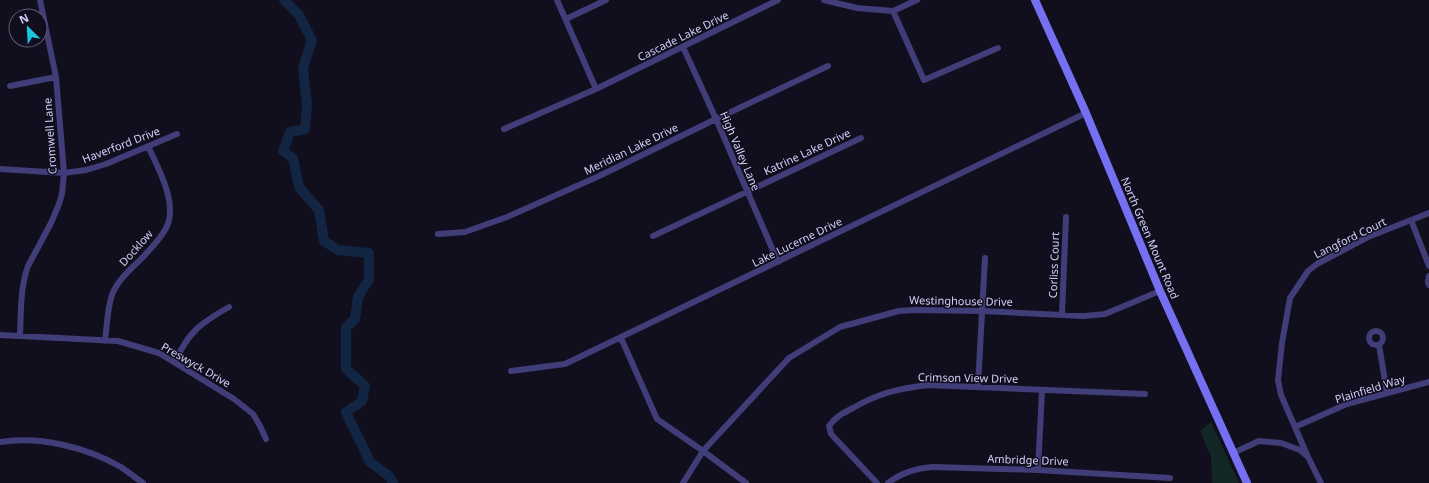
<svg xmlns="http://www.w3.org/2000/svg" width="1429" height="483" font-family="'Noto Sans',sans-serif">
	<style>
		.green { fill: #122726 }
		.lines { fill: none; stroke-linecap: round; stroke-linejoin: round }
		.river { stroke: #122542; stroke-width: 10 }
		.street { stroke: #403d78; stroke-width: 6 }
		.secondary { stroke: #7470f1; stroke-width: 8 }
		.labels { text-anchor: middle; stroke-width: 3; stroke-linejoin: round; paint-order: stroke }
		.street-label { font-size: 11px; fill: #d5cffa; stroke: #110e1e }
	</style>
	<rect width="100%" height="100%" fill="#110e1e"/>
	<path class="green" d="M1211 422 1239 483H1212L1211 456 1200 431Z"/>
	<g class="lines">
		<path class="river" d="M284 0 299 15 312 40 303 68 307 105 305 129 290 132 283 151 293 158 299 187 319 210 324 241 338 250 369 253V279L358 297 355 319 346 327V369L365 386 362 401 346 412 370 462 389 476 393 483"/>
		<path class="street" d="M557 0 596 89 778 0
			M824 0 857 8 893 11 917 0
			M893 11 924 80 998 48
			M566 19 606 0
			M683 47 716 119 778 262
			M10 86 56 77
			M504 129 596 89
			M0 169 64 173 86 170 106 164 177 134
			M1411 220 1429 266
			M438 234 465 232 507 217 597 177 716 119 828 66
			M653 236 861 138
			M1429 276 1428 282 1429 285
			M1062 314 1066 217
			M1369 338a7 7 0 1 1 14 0a7 7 0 1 1-14 0Z
			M0 335 118 341 159 353 234 399 253 414 260 426 266 439
			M20 336C21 313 20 288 28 266L51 223 59 204 62 194 64 173 56 77 40 0
			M621 338 657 419 703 451 746 483
			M105 341C107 326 107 310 112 295 116 283 128 271 138 262 148 252 158 242 165 230 180 206 158 168 148 146
			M1379 345 1387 393
			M175 362C188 332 201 323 229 307
			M511 371 565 364 1086 113
			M978 386 985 258
			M1295 427 1347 404 1429 382
			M0 442C41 436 85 447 121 467 128 472 136 478 143 483
			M1233 453 1259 441 1281 443 1300 450 1308 457 1321 483
			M1308 457 1281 395 1278 380 1282 343 1290 298 1308 271 1317 264 1368 237 1429 213
			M1038 470 1042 391
			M683 483 703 451 789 358 840 327 899 311 915 310 982 311 1084 316 1105 314 1160 291
			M877 483 831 434 829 426C835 417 843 413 853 408 879 393 897 389 927 385L1145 394
			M888 483C901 473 917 468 933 467L1038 470 1170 478"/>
		<path class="secondary" d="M1035 0 1086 113 1160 291 1247 483"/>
	</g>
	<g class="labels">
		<g class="street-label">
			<text transform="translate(683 36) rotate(-26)" y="4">Cascade Lake Drive</text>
			<text transform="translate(50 136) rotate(-94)" y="4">Cromwell Lane</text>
			<text transform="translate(121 145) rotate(-21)" y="4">Haverford Drive</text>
			<text transform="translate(631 149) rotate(-26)" y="4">Meridian Lake Drive</text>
			<text transform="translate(740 151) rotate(67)" y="4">High Valley Lane</text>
			<text transform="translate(807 152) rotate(-25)" y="4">Katrine Lake Drive</text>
			<text transform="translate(1150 238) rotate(67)" y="4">North Green Mount Road</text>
			<text transform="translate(1350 238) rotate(-26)" y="4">Langford Court</text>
			<text transform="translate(797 242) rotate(-26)" y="4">Lake Lucerne Drive</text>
			<text transform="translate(136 248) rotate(-48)" y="4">Docklow</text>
			<text transform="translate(1054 265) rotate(-88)" y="4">Corliss Court</text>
			<text transform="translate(961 301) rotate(1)" y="4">Westinghouse Drive</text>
			<text transform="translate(196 365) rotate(30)" y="4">Preswyck Drive</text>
			<text transform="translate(968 378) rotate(1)" y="4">Crimson View Drive</text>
			<text transform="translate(1370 389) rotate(-17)" y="4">Plainfield Way</text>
			<text transform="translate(1028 460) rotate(2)" y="4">Ambridge Drive</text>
		</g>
	</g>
	<g transform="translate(28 28) rotate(336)"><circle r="19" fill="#110e1e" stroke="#5f5b76"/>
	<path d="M0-3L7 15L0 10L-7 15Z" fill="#16c9e0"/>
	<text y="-6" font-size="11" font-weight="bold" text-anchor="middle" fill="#d5cffa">N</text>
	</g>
</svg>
